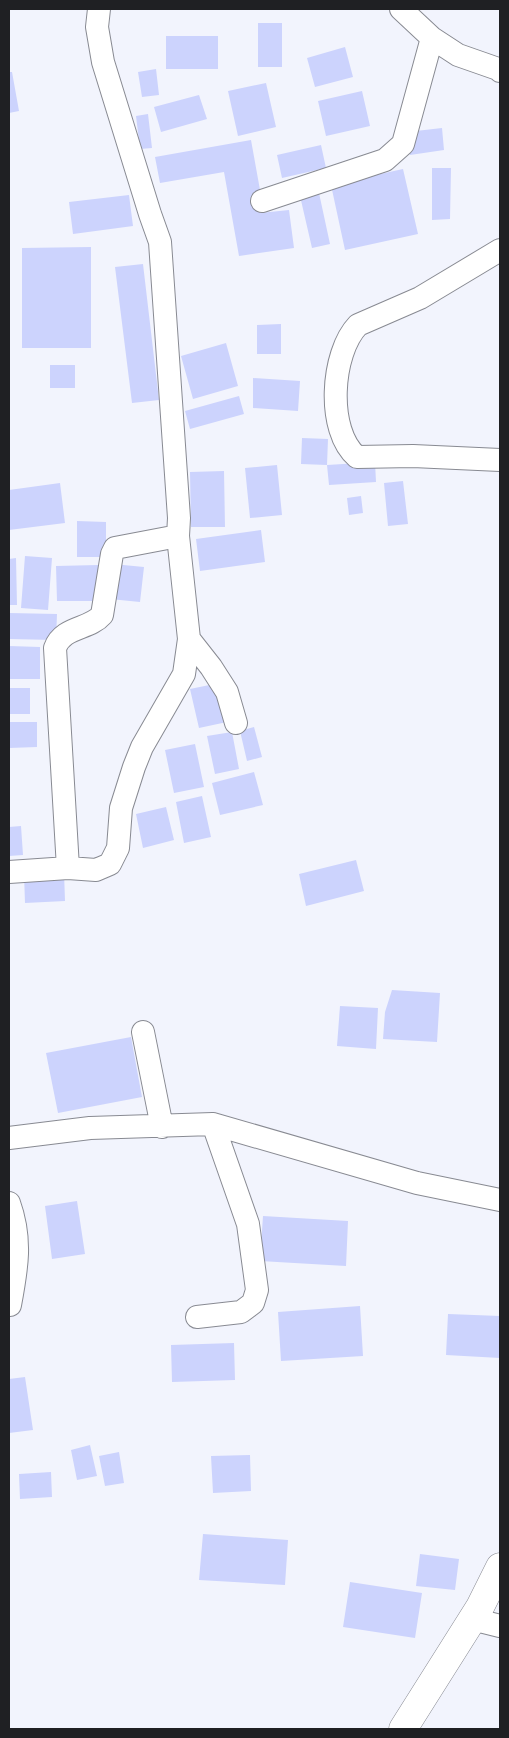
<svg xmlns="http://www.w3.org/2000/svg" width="509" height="1738" font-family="Barlow,sans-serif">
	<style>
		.building { fill: #ccd3fd }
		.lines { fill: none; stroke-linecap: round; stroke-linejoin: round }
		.street-casing { stroke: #888a92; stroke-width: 24 }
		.secondary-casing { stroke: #888a92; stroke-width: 29 }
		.street { stroke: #fff; stroke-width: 22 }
		.secondary { stroke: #fff; stroke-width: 28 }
	</style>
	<rect width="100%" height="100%" fill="#f2f4fd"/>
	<path class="building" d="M258 23H282V67H258Z
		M166 36H218V69H166Z
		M345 47 353 77 315 87 307 58Z
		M156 69 159 95 142 97 138 72Z
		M9 72H12L19 111 9 113Z
		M266 83 276 127 238 136 228 91Z
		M362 91 370 126 326 136 318 101Z
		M199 95 207 119 161 132 154 107Z
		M148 114 152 148 140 149 136 116Z
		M442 128 444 150 410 155 407 132Z
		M251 140 262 201 260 213 289 210 294 248 239 256 224 172 160 183 155 157Z
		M321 145 326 168 282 178 277 155Z
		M432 168H451L450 219 432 220Z
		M403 169 418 234 345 250 331 185Z
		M319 193 330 244 312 248 300 196Z
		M129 195 133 226 73 234 69 202Z
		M91 247V348H22V248Z
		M143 264 159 400 132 403 115 267Z
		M281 324V354H257V325Z
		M226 343 238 386 193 399 181 356Z
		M50 365H75V388H50Z
		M253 378 300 381 298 411 253 408Z
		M239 396 244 414 190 429 185 411Z
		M302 438 328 439 327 465 375 462 376 482 329 485 327 465 301 464Z
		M277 465 282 515 250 518 245 468Z
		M224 471 225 527H191L190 472Z
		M403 481 408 524 388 526 384 483Z
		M60 483 65 523 9 530V490Z
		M361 496 363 513 349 515 347 498Z
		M77 521 106 522V557H77Z
		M261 530 265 562 200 571 196 539Z
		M25 556 52 558 48 610 21 608Z
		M16 558 17 605H9V559Z
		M113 564 144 567 140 602 110 599Z
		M98 565 99 601H57L56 566Z
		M9 613 57 614 56 640 9 639Z
		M9 646 40 647V679H9Z
		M219 683 227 722 199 728 190 689Z
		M9 688H30V714H9Z
		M9 722H37V747L9 748Z
		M254 727 262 757 247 761 240 731Z
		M232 732 239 769 215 774 207 736Z
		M195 744 204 787 174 793 165 750Z
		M254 772 263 805 220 815 212 783Z
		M202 796 211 837 184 843 176 802Z
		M166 807 174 840 143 848 136 814Z
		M21 826 23 855 9 856V827Z
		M356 860 364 891 306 906 299 874Z
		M64 872 65 901 25 903 24 874Z
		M392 990 440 993 437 1042 383 1039 385 1012Z
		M340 1006 378 1008 376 1049 337 1046Z
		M131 1037 142 1097 58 1113 46 1053Z
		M77 1201 85 1254 52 1259 45 1206Z
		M263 1216 348 1221 346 1266 260 1261Z
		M360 1306 363 1356 281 1361 278 1312Z
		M448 1314 500 1316V1358L446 1355Z
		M234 1343 235 1380 172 1382 171 1345Z
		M25 1377 33 1430 9 1433V1379Z
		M90 1445 97 1476 77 1480 71 1450Z
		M119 1452 124 1483 105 1486 99 1456Z
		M250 1455 251 1491 213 1493 211 1456Z
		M51 1472 52 1497 20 1499 19 1474Z
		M203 1534 288 1540 285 1585 199 1580Z
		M420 1554 459 1559 455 1590 416 1586Z
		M350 1582 422 1593 415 1638 343 1627Z"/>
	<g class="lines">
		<defs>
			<path id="street" d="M401 9 432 38 458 55 498 69 500 71
				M262 201 385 160 403 144 432 38
				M500 250 420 298 358 325C331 353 326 431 357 457L413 456 500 460
				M189 639 211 667 227 692 236 723
				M68 868 55 648C63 626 89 630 102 615L112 554 115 548 178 536
				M9 872 68 868 96 870 110 864 118 848 121 808 134 767 142 747 184 674 189 639 178 536 179 518 160 242 150 214 103 62 97 27 99 9
				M143 1032 162 1127
				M9 1138 90 1128 213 1124 417 1183 500 1200
				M9 1203C22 1239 17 1268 10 1305
				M197 1317 241 1312 253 1303 257 1290 248 1224 213 1124
				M472 1619 500 1626"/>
			<path id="secondary" d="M403 1729 480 1607 500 1567"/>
		</defs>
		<use href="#street" class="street-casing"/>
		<use href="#secondary" class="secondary-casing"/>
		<use href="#street" class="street"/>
		<use href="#secondary" class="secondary"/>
	</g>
	<rect width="509" height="1738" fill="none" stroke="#1f2023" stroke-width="20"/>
</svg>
